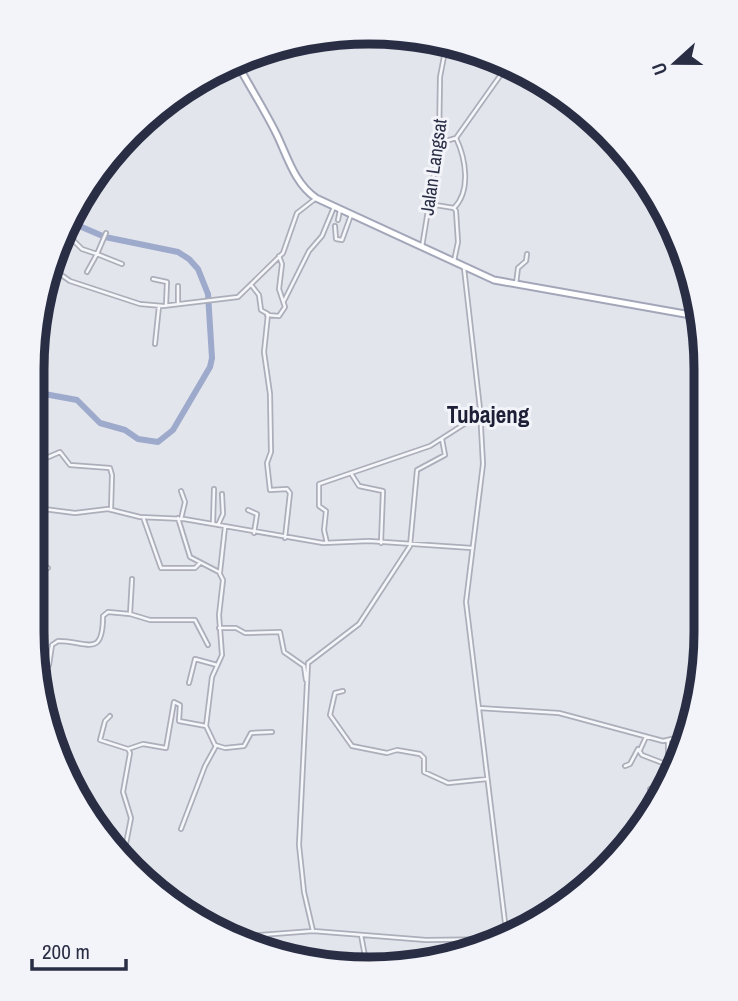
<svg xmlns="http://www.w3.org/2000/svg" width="738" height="1001" font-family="'Archivo Narrow',sans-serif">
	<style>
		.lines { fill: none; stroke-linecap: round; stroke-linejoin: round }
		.river { stroke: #9eaacc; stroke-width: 6 }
		.minor-casing { stroke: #acaeba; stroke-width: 6 }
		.primary-casing { stroke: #a2a6b8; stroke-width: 9 }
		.minor { stroke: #f6f7fa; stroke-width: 2.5 }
		.primary { stroke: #fff; stroke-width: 5 }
		.labels { text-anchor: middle; stroke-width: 6; stroke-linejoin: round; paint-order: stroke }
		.street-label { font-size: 19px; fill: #2a2e45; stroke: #f3f4f9 }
		.quarter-label { font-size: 23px; font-weight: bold; fill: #1c1f36; stroke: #f3f4f9 }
		.rim { fill: none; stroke: #2a2e45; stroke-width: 9 }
	</style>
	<rect width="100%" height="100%" fill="#e3e5ec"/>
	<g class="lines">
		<path class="river" d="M39 393 77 400 100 423 125 430 138 439 158 442 173 430 210 367 212 358 208 294 198 269 189 259 178 252 105 237 70 222"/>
		<defs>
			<path id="minor" d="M456 138 507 66
				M439 143 456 138C466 159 471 191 454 208
				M429 204 454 208 456 211 458 242 454 261
				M338 220 340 210
				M335 226 336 239 342 240 351 215
				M65 232 82 249 97 254 106 233
				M422 247 439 143 440 77 446 46
				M97 254 122 264
				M50 267 70 281 140 304 163 306 238 297 283 253 297 213 315 199
				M464 268 480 409 483 464 466 602 507 939
				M87 272 97 254
				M153 279 167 282 166 305
				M516 284 518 268 526 261 527 254
				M252 286 259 295 261 310 268 314 264 352 270 394 271 452 267 463 270 490 287 489 290 493 285 538
				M284 301 309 251 322 236 334 207
				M178 303V286
				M267 315 279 316 285 307 279 289 282 264 279 256
				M155 344 159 306
				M704 348 694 387 699 419 704 423
				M37 462 60 452 70 465 110 468 112 475 111 510
				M352 475 359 486 383 491 381 543
				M181 491 185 502 181 519
				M36 508 75 513 108 509 140 517 184 519 323 543 369 541 472 548
				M248 510 257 514 254 533
				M143 517 161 568H195L200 563
				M178 518 190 557 219 572 223 580 219 615 222 655 212 677 206 726 215 745 225 748 244 746 251 733 272 732
				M213 524 214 489
				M218 525 223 514 222 494
				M327 543 324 530 326 511 319 506V484L430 446 480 414
				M220 572 225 527
				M33 573 48 568
				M130 614 132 579
				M219 628H236L245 633 280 632 284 652 304 666 306 680
				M704 662 706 619
				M36 668 49 665 52 645 58 641C87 641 103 659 103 616L108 612 130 614 150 620H195L208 645
				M189 683 195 659 217 665
				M343 691 335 693 330 715 352 746 387 753 397 750 420 754 424 758V772L448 783 487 779
				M479 708 559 713 663 741 684 736
				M110 716 105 721 100 740 128 749 130 753 123 792 131 818 123 859
				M668 742V786
				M128 749 143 744 166 748 174 702 180 705 179 721 206 726
				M640 750 646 737
				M625 766 630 764 638 749 642 755 668 765
				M650 789 660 795
				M181 829 205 766 216 746
				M162 896 198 907 248 936 313 931 426 940 506 939
				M313 931 304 892 299 845 308 663 359 624 410 546 417 470 445 455 442 439
				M361 935 367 967"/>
			<path id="primary" d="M238 65C250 87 264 109 276 133 287 155 294 183 316 198L494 280 702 317"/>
		</defs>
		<use href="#minor" class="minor-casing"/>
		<use href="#primary" class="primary-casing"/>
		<use href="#minor" class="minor"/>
		<use href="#primary" class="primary"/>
	</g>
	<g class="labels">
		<g class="street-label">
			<text transform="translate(433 167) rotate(-82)" y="7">Jalan Langsat</text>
		</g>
		<g class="quarter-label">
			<text x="488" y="423">Tubajeng</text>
		</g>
	</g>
	<path d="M0 0H738V1001H0ZM369 44H369A325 325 0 0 1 694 369V632A325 325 0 0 1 369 957H369A325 325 0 0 1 44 632V369A325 325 0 0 1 369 44Z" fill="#f3f4f9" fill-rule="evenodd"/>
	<path class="rim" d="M369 44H369A325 325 0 0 1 694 369V632A325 325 0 0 1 369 957H369A325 325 0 0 1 44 632V369A325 325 0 0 1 369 44Z"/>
	<g transform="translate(675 63) rotate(249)" stroke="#f3f4f9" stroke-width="5" paint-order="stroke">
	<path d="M0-5L12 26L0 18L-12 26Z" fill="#2a2e45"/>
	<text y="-10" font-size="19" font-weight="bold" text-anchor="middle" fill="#2a2e45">U</text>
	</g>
	<path d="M32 959v10h94v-10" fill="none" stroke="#2a2e45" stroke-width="3.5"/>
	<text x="42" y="959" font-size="21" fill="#2a2e45" stroke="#f3f4f9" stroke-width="5" paint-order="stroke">200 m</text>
</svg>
